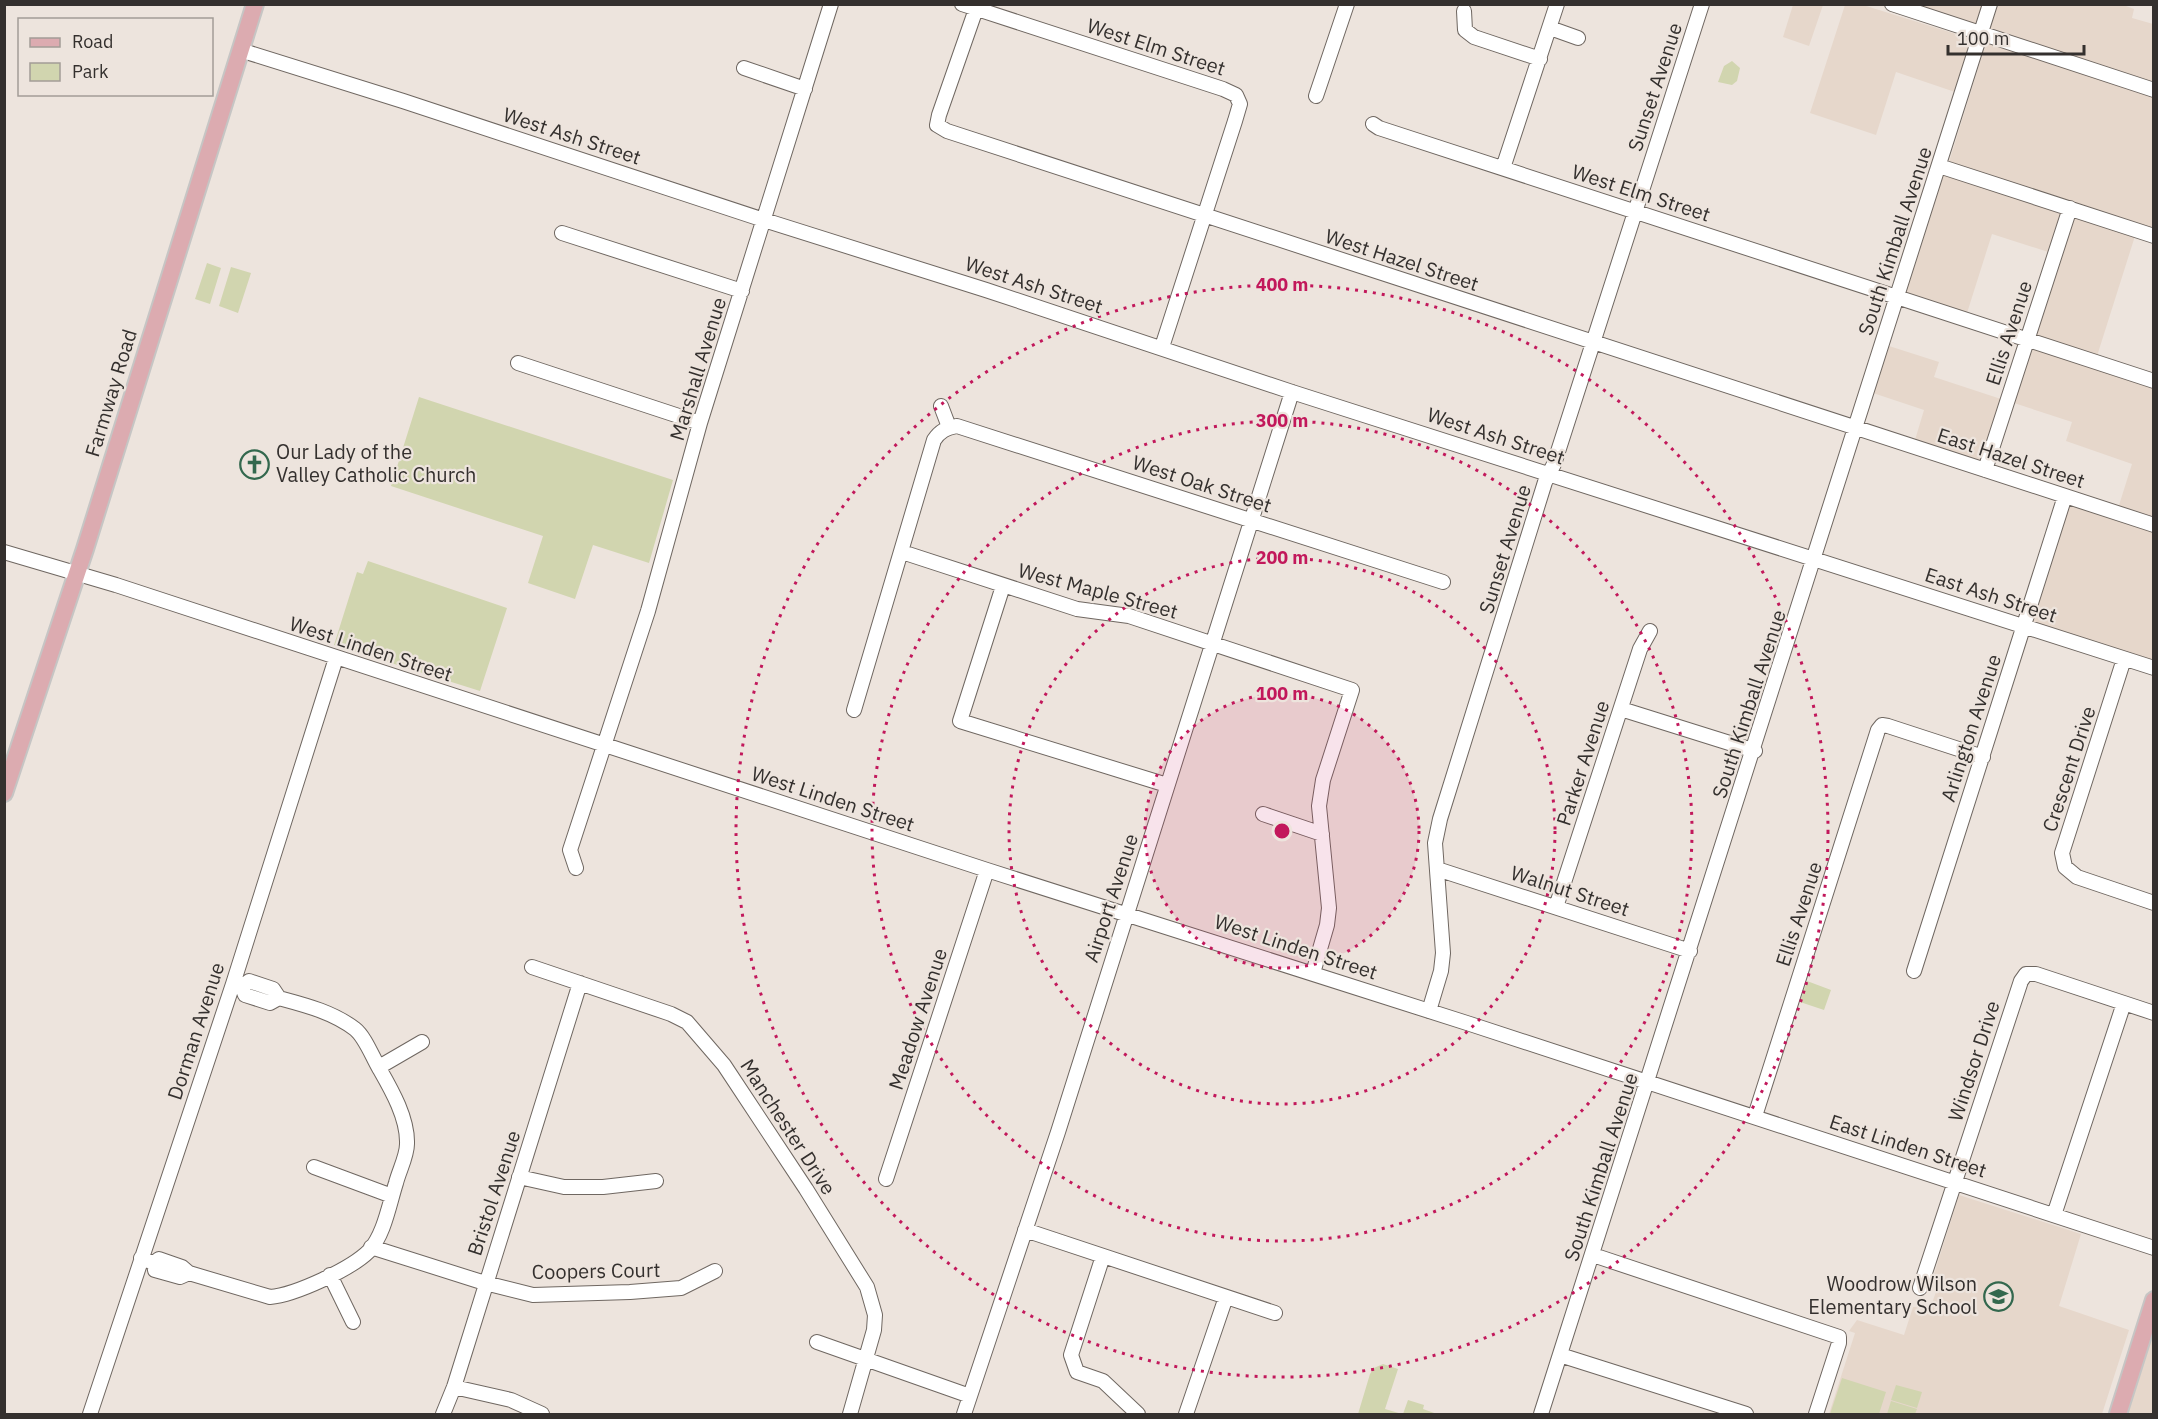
<svg xmlns="http://www.w3.org/2000/svg" width="2158" height="1419" font-family="'IBM Plex Sans',sans-serif">
	<style>
		.built { fill: #e6d7cb }
		.green { fill: #d1d5af }
		.lines { fill: none; stroke-linecap: round; stroke-linejoin: round }
		.minor-casing { stroke: #6f6761; stroke-width: 16 }
		.major-casing { stroke: #c6c5c4; stroke-width: 20 }
		.minor { stroke: #fff; stroke-width: 14 }
		.major { stroke: #dcabb0; stroke-width: 16 }
		.ring { fill: none; stroke: #c2185b; stroke-width: 3; stroke-dasharray: 3 6 }
		.labels { text-anchor: middle; stroke-width: 4.5; stroke-linejoin: round; paint-order: stroke }
		.street-label { font-size: 20px; fill: #34302e; stroke: #ede4dd }
		.poi-label { font-size: 20px; fill: #34302e; stroke: #ede4dd; text-anchor: start }
		.centre { fill: #c2185b; stroke: #ede4dd; stroke-width: 3 }
		.ring-label { font-size: 18px; text-anchor: middle; font-weight: bold; fill: #c2185b; stroke: #ede4dd; stroke-width: 4.5; stroke-linejoin: round; paint-order: stroke }
	</style>
	<rect width="100%" height="100%" fill="#ede4dd"/>
	<path class="built" d="M1793 5H1823L1809 46 1783 37Z
		M1845 5H1863L1972 39 1955 92 1896 72 1876 135 1810 113Z
		M1914 5H1982L1976 24Z
		M1998 5H2126V6L2134 9 2132 18 2153 24V82L1990 29Z
		M1986 43 2153 97V229L1949 162Z
		M1944 174 2135 236 2097 356 2035 336 2061 256 1992 234 1967 313 1906 293Z
		M1889 346 1939 362 1934 377 2001 399 1981 461 1915 440 1924 410 1873 393Z
		M2032 347 2153 386V661L2031 621 2069 503 2115 518 2132 464 2066 441 2072 422 2014 403Z
		M1959 1195 2081 1234 2059 1306 2129 1330 2102 1414H1829L1855 1333 1849 1331 1857 1320 1904 1335 1913 1307 1931 1306 1938 1286 1934 1274Z
		M2153 1334V1414H2128Z"/>
	<path class="green" d="M1732 61 1740 68 1737 81 1732 85 1718 82 1724 66Z
		M207 263 221 268 210 304 195 299Z
		M231 267 251 273 238 313 219 306Z
		M419 397 673 480 649 563 593 545 575 599 528 583 543 536 391 486Z
		M368 561 507 608 480 691 334 645 357 572 363 574Z
		M1807 981 1831 990 1824 1010 1800 1002Z
		M1383 1364 1398 1369 1385 1409 1402 1414H1358L1370 1374 1374 1368Z
		M1842 1378 1886 1392 1879 1414H1830Z
		M1896 1385 1922 1392 1917 1408 1891 1400Z
		M1408 1400 1424 1405 1423 1409 1437 1414H1403Z
		M1891 1401 1917 1409 1915 1414H1887Z"/>
	<g class="lines">
		<defs>
			<path id="minor" d="M962 4 1223 89 1236 95 1240 104 1235 121 1162 347
				M1892 4 2154 90
				M976 9 939 115 937 125 947 131 2154 525
				M1464 11 1465 30 1474 37 1540 59
				M1550 28 1578 38
				M240 50 403 101 764 220 986 290 1292 392 2154 668
				M744 68 805 89
				M1316 96 1347 4
				M1373 124 1379 128 2154 381
				M1939 166 2154 236
				M1503 168 1557 4
				M562 233 742 291
				M518 363 700 423
				M941 406 949 427
				M1985 470 2070 208
				M4 552 116 585 987 870 1470 1024 2154 1248
				M902 552 1077 609 1129 616 1352 690 1323 780 1319 806 1329 908 1327 925 1313 973
				M1003 586 960 721 1167 785
				M2124 659 2062 853 2065 867 2077 877 2154 903
				M1621 709 1755 751
				M854 710 934 440C940 431 946 428 957 426L1443 582
				M1263 814 1322 834
				M576 868 570 850 648 611 700 423 831 4
				M1437 869 1690 951
				M1556 907 1640 649 1650 631
				M532 967 671 1014 687 1022 724 1065 806 1189 867 1287 875 1315 874 1330 850 1414
				M1914 971 2065 496
				M249 981 273 989 279 998 270 1003 245 995 242 987Z
				M1429 1011 1441 971 1443 953 1435 843 1440 819 1545 482 1554 464 1702 4
				M379 1067 422 1042
				M1755 1116 1878 730 1882 725 1888 726 1983 757
				M314 1167 392 1196
				M519 1177 564 1187H603L656 1181
				M886 1179 987 870
				M2054 1215 2124 1003
				M1025 1230 1275 1313
				M371 1247 485 1283 533 1295 630 1292 681 1288 715 1271
				M1593 1255 1839 1337V1343L1816 1414
				M1103 1256 1071 1355 1077 1372 1103 1381 1138 1414
				M141 1258 154 1263 159 1259 182 1267 189 1273 180 1277 155 1270 154 1263
				M189 1273 270 1297C295 1295 351 1269 369 1251 384 1235 389 1205 396 1183 399 1171 407 1156 407 1144 408 1118 391 1089 379 1068 372 1056 365 1037 355 1029 333 1012 305 1005 279 998
				M330 1275 353 1322
				M1920 1288 2021 981 2026 974H2036L2154 1013
				M817 1342 970 1396
				M1560 1355 1746 1414
				M454 1387 511 1400 542 1414
				M90 1414 233 984 336 658
				M443 1414 454 1387 580 983
				M964 1414 1058 1132 1292 392
				M1186 1414 1226 1297
				M1541 1414C1694 946 1842 475 1990 4"/>
			<path id="major" d="M4 793 85 549 255 4
				M2118 1414 2154 1300"/>
		</defs>
		<use href="#minor" class="minor-casing"/>
		<use href="#major" class="major-casing"/>
		<use href="#minor" class="minor"/>
		<use href="#major" class="major"/>
	</g>
	<circle cx="1282" cy="831" r="137" fill="#c2185b" fill-opacity=".12"/>
	<g class="ring">
		<circle cx="1282" cy="831" r="137"/>
		<circle cx="1282" cy="831" r="273"/>
		<circle cx="1282" cy="831" r="410"/>
		<circle cx="1282" cy="831" r="546"/>
	</g>
	<defs>
		<symbol id="church-ring" viewBox="-11 -11 22 22"><circle r="9.5" fill="#ede4dd" stroke="#33684e" stroke-width="1.5"/><path d="M-1.2-6h2.4v3.5h3.3v2.4h-3.3V6h-2.4V-.1h-3.3v-2.4h3.3Z" fill="#33684e"/></symbol>
		<symbol id="school-ring" viewBox="-11 -11 22 22"><circle r="9.5" fill="#ede4dd" stroke="#33684e" stroke-width="1.5"/><path d="M0-5L7-2L0 1L-7-2ZM-4 1L0 2.5L4 1V4Q0 6-4 4Z" fill="#33684e"/></symbol>
	</defs>
	<g fill-rule="evenodd">
		<use href="#church-ring" x="238" y="448" width="33" height="33"/>
		<use href="#school-ring" x="1982" y="1280" width="33" height="33"/>
	</g>
	<g class="labels">
		<g class="street-label">
			<text transform="translate(1156 47) rotate(18)" y="7">West Elm Street</text>
			<text transform="translate(1655 87) rotate(-72)" y="7">Sunset Avenue</text>
			<text transform="translate(572 136) rotate(18)" y="7">West Ash Street</text>
			<text transform="translate(1641 193) rotate(18)" y="7">West Elm Street</text>
			<text transform="translate(1895 241) rotate(-72)" y="7">South Kimball Avenue</text>
			<text transform="translate(1402 260) rotate(18)" y="7">West Hazel Street</text>
			<text transform="translate(1034 285) rotate(18)" y="7">West Ash Street</text>
			<text transform="translate(2009 333) rotate(-72)" y="7">Ellis Avenue</text>
			<text transform="translate(698 369) rotate(-73)" y="7">Marshall Avenue</text>
			<text transform="translate(111 393) rotate(-73)" y="7">Farmway Road</text>
			<text transform="translate(1496 436) rotate(18)" y="7">West Ash Street</text>
			<text transform="translate(2011 458) rotate(18)" y="7">East Hazel Street</text>
			<text transform="translate(1202 484) rotate(18)" y="7">West Oak Street</text>
			<text transform="translate(1505 549) rotate(-73)" y="7">Sunset Avenue</text>
			<text transform="translate(1098 591) rotate(15)" y="7">West Maple Street</text>
			<text transform="translate(1991 595) rotate(18)" y="7">East Ash Street</text>
			<text transform="translate(371 649) rotate(18)" y="7">West Linden Street</text>
			<text transform="translate(1749 704) rotate(-72)" y="7">South Kimball Avenue</text>
			<text transform="translate(1971 728) rotate(-72)" y="7">Arlington Avenue</text>
			<text transform="translate(1583 763) rotate(-72)" y="7">Parker Avenue</text>
			<text transform="translate(2069 769) rotate(-72)" y="7">Crescent Drive</text>
			<text transform="translate(833 799) rotate(18)" y="7">West Linden Street</text>
			<text transform="translate(1570 891) rotate(18)" y="7">Walnut Street</text>
			<text transform="translate(1111 898) rotate(-72)" y="7">Airport Avenue</text>
			<text transform="translate(1799 914) rotate(-72)" y="7">Ellis Avenue</text>
			<text transform="translate(1296 947) rotate(18)" y="7">West Linden Street</text>
			<text transform="translate(918 1019) rotate(-72)" y="7">Meadow Avenue</text>
			<text transform="translate(196 1031) rotate(-72)" y="7">Dorman Avenue</text>
			<text transform="translate(1974 1061) rotate(-72)" y="7">Windsor Drive</text>
			<text transform="translate(788 1127) rotate(57)" y="7">Manchester Drive</text>
			<text transform="translate(1908 1146) rotate(18)" y="7">East Linden Street</text>
			<text transform="translate(1601 1167) rotate(-72)" y="7">South Kimball Avenue</text>
			<text transform="translate(494 1193) rotate(-72)" y="7">Bristol Avenue</text>
			<text transform="translate(596 1271) rotate(-1)" y="7">Coopers Court</text>
		</g>
		<g class="poi-label">
			<text x="276" y="459">Our Lady of the<tspan x="276" dy="23">Valley Catholic Church</tspan></text>
			<text x="1977" y="1291" text-anchor="end">Woodrow Wilson<tspan x="1977" dy="23">Elementary School</tspan></text>
		</g>
	</g>
	<circle cx="1282" cy="831" r="9" class="centre"/>
	<g class="ring-label">
		<text x="1282" y="291">400 m</text>
		<text x="1282" y="427">300 m</text>
		<text x="1282" y="564">200 m</text>
		<text x="1282" y="700">100 m</text>
	</g>
	<rect width="2158" height="1419" fill="none" stroke="#34302e" stroke-width="12"/>
	<rect x="18" y="18" width="195" height="78" fill="#ede4dd" stroke="#a39c97" stroke-width="1.5"/>
	<rect x="30" y="38" width="30" height="9" fill="#dcabb0" stroke="#a39c97" stroke-width="1.5"/>
	<text x="72" y="48" font-size="18" fill="#34302e">Road</text>
	<rect x="30" y="63" width="30" height="18" fill="#d1d5af" stroke="#a39c97" stroke-width="1.5"/>
	<text x="72" y="78" font-size="18" fill="#34302e">Park</text>
	<path d="M1948 45v9h136v-9" fill="none" stroke="#34302e" stroke-width="3"/>
	<text x="1957" y="45" font-size="18" fill="#34302e" stroke="#ede4dd" stroke-width="4.5" paint-order="stroke">100 m</text>
</svg>
